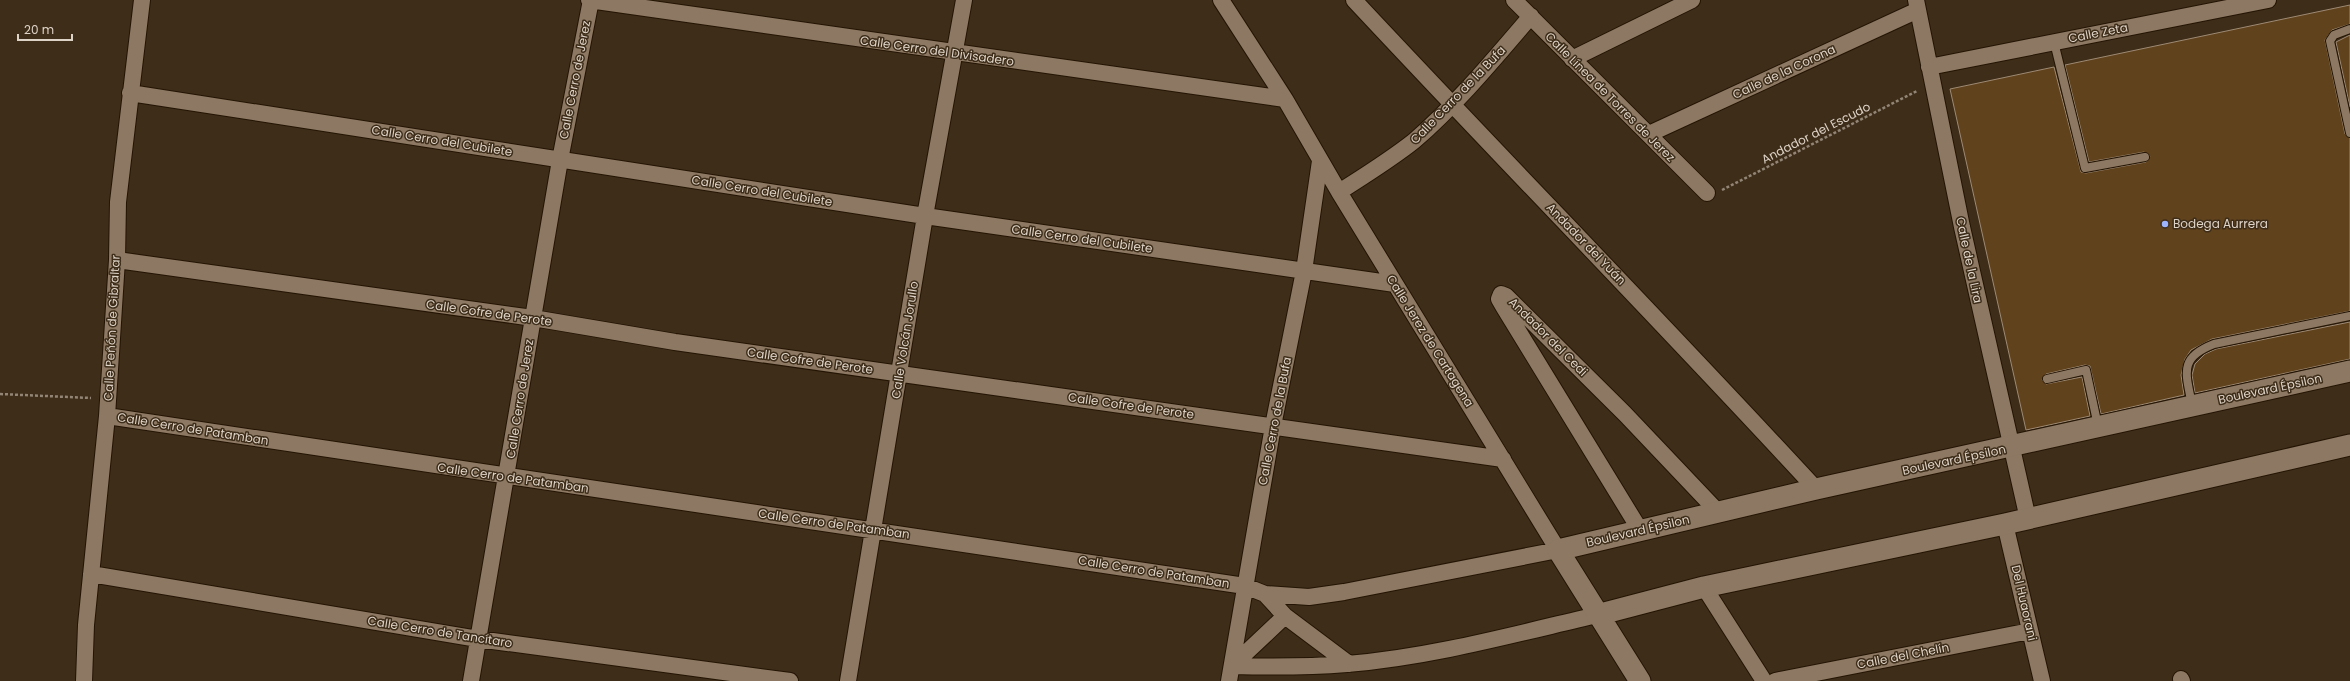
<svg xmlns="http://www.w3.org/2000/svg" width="2350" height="681" font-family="Poppins,sans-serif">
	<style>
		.building { fill: #60421c; stroke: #9e8a74 }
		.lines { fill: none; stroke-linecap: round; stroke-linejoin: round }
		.service-casing { stroke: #241403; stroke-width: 10 }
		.minor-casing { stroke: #241403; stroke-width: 18 }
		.tertiary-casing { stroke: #241403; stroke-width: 23 }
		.path { stroke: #928575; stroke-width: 2.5; stroke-dasharray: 3 2; stroke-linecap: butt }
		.service { stroke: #8c7863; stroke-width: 8 }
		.minor { stroke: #8c7863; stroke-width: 16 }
		.tertiary { stroke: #8c7863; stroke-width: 21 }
		.poi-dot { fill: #9db4fd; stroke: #3d2d19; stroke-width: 1.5 }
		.labels { text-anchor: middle; stroke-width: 3; stroke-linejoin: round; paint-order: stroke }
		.street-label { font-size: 12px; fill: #ded3c7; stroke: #3d2d19 }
		.poi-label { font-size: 12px; fill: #ded3c7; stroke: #3d2d19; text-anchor: start }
	</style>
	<rect width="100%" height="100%" fill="#3d2d19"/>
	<path class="building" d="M2350 5V24L2332 30 2325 40 2345 134 2350 138V311L2212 339 2191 350 2185 359 2181 375 2184 395 2101 414 2090 366 2085 365 2046 374 2042 380 2046 384 2082 377 2090 416 2026 430 1950 89 2054 67 2081 172 2086 173 2146 162 2150 156 2144 152 2089 162 2065 65Z
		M2350 35V107L2336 42Z
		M2350 322V359L2195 393 2192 375 2195 364 2205 354 2216 349Z"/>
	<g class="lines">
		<defs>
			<path id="service" d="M2350 29 2334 35 2330 41 2350 133
				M2054 42 2085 168 2145 157
				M2047 379 2086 370 2098 426
				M2192 405C2186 373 2178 358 2214 344L2350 316"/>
			<path id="minor" d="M589 0 1285 99
				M1354 0C1507 164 1664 324 1816 489
				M1514 0 1707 193
				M1916 0 1962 227 2028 519
				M1572 59 1692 0
				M1929 67 2268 0
				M130 93 925 216 1395 284
				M1649 134 1918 10
				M1339 192C1364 176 1390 160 1414 141 1457 104 1494 59 1531 16
				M117 260 533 318 675 342 1503 459
				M107 416C486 474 866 528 1245 586L1265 594 1309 597 1344 592 1558 550 1339 192 1285 99 1221 0
				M2005 524 2042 681
				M1640 530 1503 306 1499 299 1501 294 1506 296 1625 414 1718 512
				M91 574 478 639 790 681
				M1704 587 1764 681
				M1265 594 1285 616 1349 664
				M1232 666C1271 667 1309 667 1347 664 1432 657 1515 634 1597 615
				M1232 666 1285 616
				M2181 679 2182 681
				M84 681 86 625 107 416 117 260 118 202 142 0
				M471 681 560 160 591 0
				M848 681 925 216 964 0
				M1229 681 1273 426 1304 271 1320 161
				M1775 681 2030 631"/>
			<path id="tertiary" d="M1597 615 1704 587 2005 524 2350 445
				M1640 681 1558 550 1816 489 2350 371"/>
		</defs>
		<use href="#service" class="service-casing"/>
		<use href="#minor" class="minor-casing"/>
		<use href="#tertiary" class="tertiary-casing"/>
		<path class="path" d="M1722 190 1917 91
			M0 394 91 398"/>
		<use href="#service" class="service"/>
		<use href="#minor" class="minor"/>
		<use href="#tertiary" class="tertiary"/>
	</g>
	<circle class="poi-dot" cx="2165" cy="224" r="4"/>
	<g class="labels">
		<g class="street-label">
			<text transform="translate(2098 33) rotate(-11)" y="4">Calle Zeta</text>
			<text transform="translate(937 51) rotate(8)" y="4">Calle Cerro del Divisadero</text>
			<text transform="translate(1784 72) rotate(-25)" y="4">Calle de la Corona</text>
			<text transform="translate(575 80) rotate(-79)" y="4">Calle Cerro de Jerez</text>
			<text transform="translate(1458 95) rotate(-46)" y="4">Calle Cerro de la Bufa</text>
			<text transform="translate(1610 97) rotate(45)" y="4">Calle Línea de Torres de Jerez</text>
			<text transform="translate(1816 133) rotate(-27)" y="4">Andador del Escudo</text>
			<text transform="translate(442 141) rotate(9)" y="4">Calle Cerro del Cubilete</text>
			<text transform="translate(762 191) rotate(9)" y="4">Calle Cerro del Cubilete</text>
			<text transform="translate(1082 239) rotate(8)" y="4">Calle Cerro del Cubilete</text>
			<text transform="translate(1586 244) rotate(46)" y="4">Andador del Yuán</text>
			<text transform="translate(1969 260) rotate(78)" y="4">Calle de la Lira</text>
			<text transform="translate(489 313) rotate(8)" y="4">Calle Cofre de Perote</text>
			<text transform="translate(112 328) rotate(-87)" y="4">Calle Peñón de Gibraltar</text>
			<text transform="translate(1548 337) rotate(45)" y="4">Andador del Cedi</text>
			<text transform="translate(905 340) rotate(-81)" y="4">Calle Volcán Jorullo</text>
			<text transform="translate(1430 341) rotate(58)" y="4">Calle Jerez de Cartagena</text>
			<text transform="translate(810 361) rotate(8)" y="4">Calle Cofre de Perote</text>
			<text transform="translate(2270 389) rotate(-12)" y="4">Boulevard Épsilon</text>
			<text transform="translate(520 399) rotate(-81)" y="4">Calle Cerro de Jerez</text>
			<text transform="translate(1131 406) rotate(8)" y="4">Calle Cofre de Perote</text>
			<text transform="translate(1275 421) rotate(-79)" y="4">Calle Cerro de la Bufa</text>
			<text transform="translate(193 429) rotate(9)" y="4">Calle Cerro de Patamban</text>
			<text transform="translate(1954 460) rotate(-12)" y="4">Boulevard Épsilon</text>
			<text transform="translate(513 478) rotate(8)" y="4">Calle Cerro de Patamban</text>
			<text transform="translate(834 524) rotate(8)" y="4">Calle Cerro de Patamban</text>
			<text transform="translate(1638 531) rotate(-13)" y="4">Boulevard Épsilon</text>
			<text transform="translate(1154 572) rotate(9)" y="4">Calle Cerro de Patamban</text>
			<text transform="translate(2024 603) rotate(77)" y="4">Del Huaorani</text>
			<text transform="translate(440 632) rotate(9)" y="4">Calle Cerro de Tancítaro</text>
			<text transform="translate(1903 656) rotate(-11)" y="4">Calle del Chelín</text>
		</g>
		<g class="poi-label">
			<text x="2173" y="228">Bodega Aurrera</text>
		</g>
	</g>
	<path d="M18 34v6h54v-6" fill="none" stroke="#ded3c7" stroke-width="2"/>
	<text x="24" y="34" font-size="12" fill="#ded3c7" stroke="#3d2d19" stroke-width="3" paint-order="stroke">20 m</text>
</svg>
